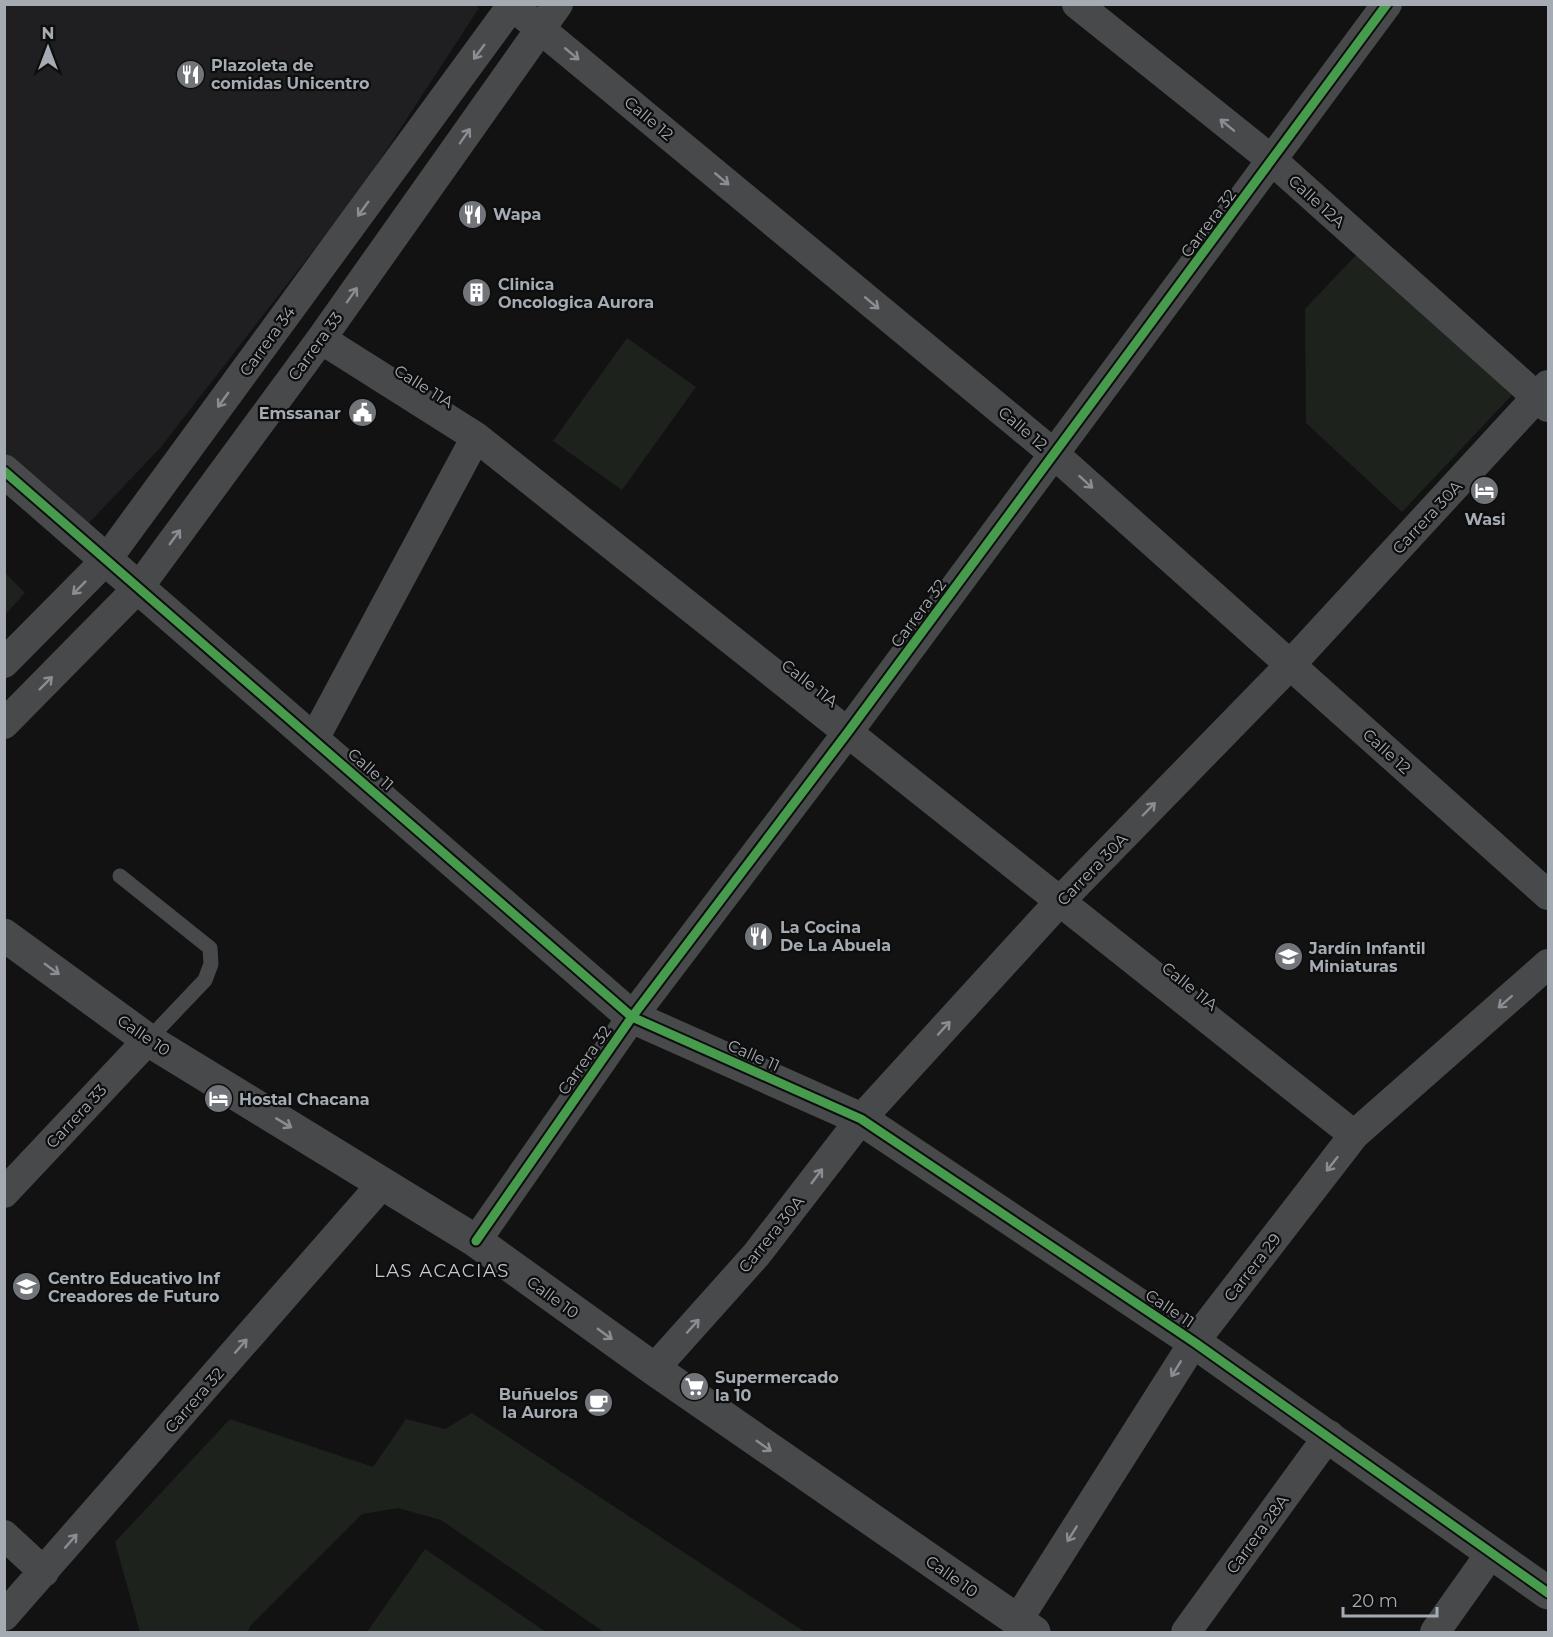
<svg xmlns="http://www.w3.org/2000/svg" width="1553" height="1637" font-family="Montserrat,sans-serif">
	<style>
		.built { fill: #1f1f21 }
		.green { fill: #1d221d }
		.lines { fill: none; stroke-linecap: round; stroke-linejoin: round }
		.service { stroke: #47494b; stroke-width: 15 }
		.minor { stroke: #47494b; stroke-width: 30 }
		.tertiary { stroke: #47494b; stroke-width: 33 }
		.cycleway-casing { stroke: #0d0d0e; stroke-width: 13 }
		.cycleway { stroke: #469c4c; stroke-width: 9 }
		.oneway { stroke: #888e93 }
		.labels { text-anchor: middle; stroke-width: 4.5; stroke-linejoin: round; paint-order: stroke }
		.poi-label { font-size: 16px; font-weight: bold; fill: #a4abb2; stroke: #0d0d0e; text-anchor: start }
		.street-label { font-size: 16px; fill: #a4abb2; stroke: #0d0d0e }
		.neighbourhood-label { font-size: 18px; letter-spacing: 1.5px; fill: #c5cacf; stroke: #0d0d0e }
	</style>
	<rect width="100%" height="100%" fill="#121213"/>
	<path class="built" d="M474 4 479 8 361 189 161 447 66 547 5 484V5Z"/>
	<path class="green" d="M1359 252 1512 395 1402 512 1306 423 1305 309Z
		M627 338 696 387 622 490 553 441Z
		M4 572 25 593 5 615H4Z
		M472 1413 805 1632H604L441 1520 398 1508 362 1514 250 1626 248 1632H140L115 1542 230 1419 373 1467 406 1419 445 1429Z
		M425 1549 546 1632H367Z"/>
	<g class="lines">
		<path class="service" d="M120 876 210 948 211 964 205 980 148 1040"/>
		<path class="minor" d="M510 4 1054 454 1548 895
			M1077 4 1273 161 1548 407
			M321 339 476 437 1354 1135
			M4 663 107 559 513 4
			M4 724 139 587 321 339 558 4
			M314 739 476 437
			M4 1193 148 1040
			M476 1241 632 1017 848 732 1387 4
			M654 1369 756 1255 861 1119 1060 901 1291 664 1548 385
			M4 1535 44 1572
			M4 1616 383 1183
			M1017 1621 1194 1342 1354 1135 1548 964
			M1186 1632 1329 1435
			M1435 1632 1491 1553"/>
		<path class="tertiary" d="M4 471 632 1017 861 1119 1194 1342 1548 1593
			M4 935 148 1040 476 1241 654 1369 1034 1632"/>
		<defs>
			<path id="cycleway" d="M4 471 632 1017 861 1119 1194 1342 1548 1593
				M476 1241 632 1017 848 732 1387 4"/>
		</defs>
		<use href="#cycleway" class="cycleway-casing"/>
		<use href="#cycleway" class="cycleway"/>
	</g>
	<defs><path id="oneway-shaft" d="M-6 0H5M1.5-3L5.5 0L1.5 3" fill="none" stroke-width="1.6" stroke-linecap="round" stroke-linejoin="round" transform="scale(1.5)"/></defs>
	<g class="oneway">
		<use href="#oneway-shaft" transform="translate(479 52) rotate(126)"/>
		<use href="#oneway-shaft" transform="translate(572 54) rotate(40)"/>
		<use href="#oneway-shaft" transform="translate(1227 125) rotate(-141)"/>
		<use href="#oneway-shaft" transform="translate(465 136) rotate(-55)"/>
		<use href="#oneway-shaft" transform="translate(722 179) rotate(40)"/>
		<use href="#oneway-shaft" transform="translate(363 209) rotate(126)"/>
		<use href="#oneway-shaft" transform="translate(352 295) rotate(-55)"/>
		<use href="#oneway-shaft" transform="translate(872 303) rotate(40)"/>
		<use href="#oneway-shaft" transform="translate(223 400) rotate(126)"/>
		<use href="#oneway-shaft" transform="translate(1086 482) rotate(42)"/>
		<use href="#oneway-shaft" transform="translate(175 537) rotate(-54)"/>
		<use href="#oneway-shaft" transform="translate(79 588) rotate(135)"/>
		<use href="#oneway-shaft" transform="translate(46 683) rotate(-45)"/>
		<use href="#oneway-shaft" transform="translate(1149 809) rotate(-46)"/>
		<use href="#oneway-shaft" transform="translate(52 969) rotate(36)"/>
		<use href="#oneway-shaft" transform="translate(1505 1002) rotate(139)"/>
		<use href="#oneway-shaft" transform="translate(944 1028) rotate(-48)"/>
		<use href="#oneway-shaft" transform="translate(284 1123) rotate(31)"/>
		<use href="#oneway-shaft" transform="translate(1332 1164) rotate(128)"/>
		<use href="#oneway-shaft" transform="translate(817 1176) rotate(-53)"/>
		<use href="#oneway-shaft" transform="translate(693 1326) rotate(-48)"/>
		<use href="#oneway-shaft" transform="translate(605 1334) rotate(36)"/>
		<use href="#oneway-shaft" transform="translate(241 1346) rotate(-49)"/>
		<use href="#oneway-shaft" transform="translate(1176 1369) rotate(122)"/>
		<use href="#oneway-shaft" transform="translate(764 1446) rotate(35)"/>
		<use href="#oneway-shaft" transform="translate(1072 1534) rotate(122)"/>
		<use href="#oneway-shaft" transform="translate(71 1541) rotate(-49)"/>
	</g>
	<defs>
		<symbol id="restaurant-disc" viewBox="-11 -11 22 22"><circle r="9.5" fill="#71757a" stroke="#0d0d0e"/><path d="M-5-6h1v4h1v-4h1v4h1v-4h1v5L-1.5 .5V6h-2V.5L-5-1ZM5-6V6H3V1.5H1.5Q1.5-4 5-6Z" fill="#fff"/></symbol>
		<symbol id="building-disc" viewBox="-11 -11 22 22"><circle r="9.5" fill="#71757a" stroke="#0d0d0e"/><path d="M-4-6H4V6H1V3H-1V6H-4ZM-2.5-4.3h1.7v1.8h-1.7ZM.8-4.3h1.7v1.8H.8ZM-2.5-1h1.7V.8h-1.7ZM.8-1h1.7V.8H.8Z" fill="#fff"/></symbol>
		<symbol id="civic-disc" viewBox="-11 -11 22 22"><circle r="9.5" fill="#71757a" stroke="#0d0d0e"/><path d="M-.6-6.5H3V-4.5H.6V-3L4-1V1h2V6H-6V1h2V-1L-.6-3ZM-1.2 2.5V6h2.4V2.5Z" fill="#fff"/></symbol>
		<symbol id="hotel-disc" viewBox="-11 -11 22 22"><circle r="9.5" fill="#71757a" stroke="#0d0d0e"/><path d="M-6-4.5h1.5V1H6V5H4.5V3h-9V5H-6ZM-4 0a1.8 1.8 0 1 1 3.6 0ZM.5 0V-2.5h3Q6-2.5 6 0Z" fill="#fff"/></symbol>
		<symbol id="school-disc" viewBox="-11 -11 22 22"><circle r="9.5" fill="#71757a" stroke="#0d0d0e"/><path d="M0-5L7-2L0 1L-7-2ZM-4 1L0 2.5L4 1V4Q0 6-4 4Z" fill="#fff"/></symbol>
		<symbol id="supermarket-disc" viewBox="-11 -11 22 22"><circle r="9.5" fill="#71757a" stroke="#0d0d0e"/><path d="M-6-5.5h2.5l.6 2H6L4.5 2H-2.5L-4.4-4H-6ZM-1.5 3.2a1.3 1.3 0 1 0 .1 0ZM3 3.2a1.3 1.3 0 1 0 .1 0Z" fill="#fff"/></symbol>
		<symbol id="cafe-disc" viewBox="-11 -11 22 22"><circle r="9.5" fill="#71757a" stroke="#0d0d0e"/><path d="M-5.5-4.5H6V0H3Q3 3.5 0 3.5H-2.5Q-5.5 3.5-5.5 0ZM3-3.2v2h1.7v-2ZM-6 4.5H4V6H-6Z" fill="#fff"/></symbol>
	</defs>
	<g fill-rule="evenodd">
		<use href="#restaurant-disc" x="174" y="58" width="33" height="33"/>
		<use href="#restaurant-disc" x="456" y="198" width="33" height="33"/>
		<use href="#building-disc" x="460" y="276" width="33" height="33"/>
		<use href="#civic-disc" x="346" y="396" width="33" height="33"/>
		<use href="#hotel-disc" x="1468" y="474" width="33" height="33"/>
		<use href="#restaurant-disc" x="742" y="920" width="33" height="33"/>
		<use href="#school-disc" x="1272" y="940" width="33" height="33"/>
		<use href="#hotel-disc" x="202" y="1082" width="33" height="33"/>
		<use href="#school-disc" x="10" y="1270" width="33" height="33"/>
		<use href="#supermarket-disc" x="678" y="1370" width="33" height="33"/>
		<use href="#cafe-disc" x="582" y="1386" width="33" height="33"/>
	</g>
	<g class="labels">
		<g class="poi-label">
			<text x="211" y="71">Plazoleta de<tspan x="211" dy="18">comidas Unicentro</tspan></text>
			<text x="493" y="220">Wapa</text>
			<text x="498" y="290">Clinica<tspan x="498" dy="18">Oncologica Aurora</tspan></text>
			<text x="341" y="419" text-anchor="end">Emssanar</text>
			<text x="1485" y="525" text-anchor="middle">Wasi</text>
			<text x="780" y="933">La Cocina<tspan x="780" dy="18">De La Abuela</tspan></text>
			<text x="1309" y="954">Jardín Infantil<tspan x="1309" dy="18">Miniaturas</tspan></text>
			<text x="239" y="1105">Hostal Chacana</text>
			<text x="48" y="1284">Centro Educativo Inf<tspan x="48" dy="18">Creadores de Futuro</tspan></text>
			<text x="715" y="1383">Supermercado<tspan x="715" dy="18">la 10</tspan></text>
			<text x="578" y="1400" text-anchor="end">Buñuelos<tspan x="578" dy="18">la Aurora</tspan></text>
		</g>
		<g class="street-label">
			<text transform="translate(649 118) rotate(40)" y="6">Calle 12</text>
			<text transform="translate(1317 201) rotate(42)" y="6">Calle 12A</text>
			<text transform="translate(1208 223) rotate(-53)" y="6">Carrera 32</text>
			<text transform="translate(267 341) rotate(-54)" y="6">Carrera 34</text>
			<text transform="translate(315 346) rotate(-54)" y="6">Carrera 33</text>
			<text transform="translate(424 386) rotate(32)" y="6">Calle 11A</text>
			<text transform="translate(1023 428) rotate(40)" y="6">Calle 12</text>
			<text transform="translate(1427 517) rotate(-47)" y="6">Carrera 30A</text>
			<text transform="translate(918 613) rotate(-53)" y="6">Carrera 32</text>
			<text transform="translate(810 683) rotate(38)" y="6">Calle 11A</text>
			<text transform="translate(1387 751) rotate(42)" y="6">Calle 12</text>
			<text transform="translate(371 769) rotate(41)" y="6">Calle 11</text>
			<text transform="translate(1092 869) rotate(-46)" y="6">Carrera 30A</text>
			<text transform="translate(1190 986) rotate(39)" y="6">Calle 11A</text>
			<text transform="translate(144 1035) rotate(34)" y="6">Calle 10</text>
			<text transform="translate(754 1055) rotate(24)" y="6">Calle 11</text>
			<text transform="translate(584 1060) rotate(-55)" y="6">Carrera 32</text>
			<text transform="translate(76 1116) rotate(-47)" y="6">Carrera 33</text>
			<text transform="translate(771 1234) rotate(-51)" y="6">Carrera 30A</text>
			<text transform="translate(1252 1267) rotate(-52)" y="6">Carrera 29</text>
			<text transform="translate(553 1297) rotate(36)" y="6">Calle 10</text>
			<text transform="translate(1170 1308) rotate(34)" y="6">Calle 11</text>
			<text transform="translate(194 1400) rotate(-49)" y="6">Carrera 32</text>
			<text transform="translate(1257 1534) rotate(-54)" y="6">Carrera 28A</text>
			<text transform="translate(952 1576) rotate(35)" y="6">Calle 10</text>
		</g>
		<g class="neighbourhood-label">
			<text x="442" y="1277">LAS ACACIAS</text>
		</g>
	</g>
	<rect width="1553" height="1637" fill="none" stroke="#a4abb2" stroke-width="12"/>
	<g transform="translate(48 48)" stroke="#0d0d0e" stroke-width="4.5" paint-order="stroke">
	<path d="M0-4.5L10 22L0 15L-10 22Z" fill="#a4abb2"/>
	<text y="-9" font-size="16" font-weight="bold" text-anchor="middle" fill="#a4abb2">N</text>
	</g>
	<path d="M1343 1607v9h94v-9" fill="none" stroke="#a4abb2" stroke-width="3"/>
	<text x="1352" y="1607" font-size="18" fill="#a4abb2" stroke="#0d0d0e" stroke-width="4.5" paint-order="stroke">20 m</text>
</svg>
